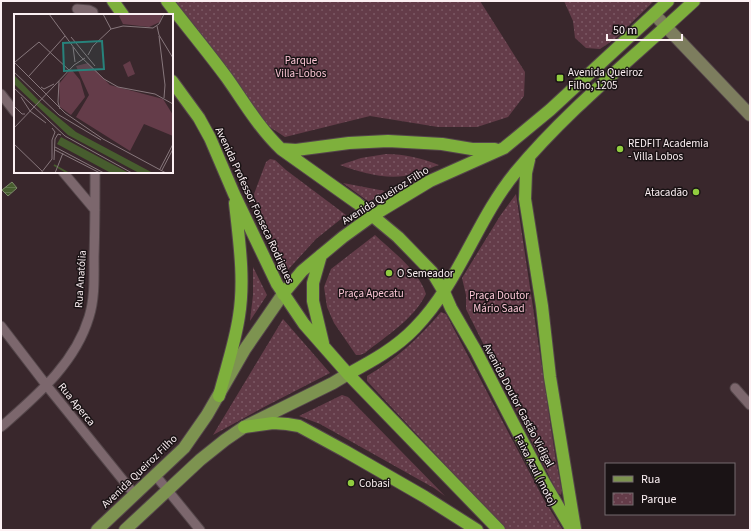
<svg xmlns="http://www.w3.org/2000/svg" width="751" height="531" font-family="'Source Sans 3',sans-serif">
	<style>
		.park { fill: url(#park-dots) }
		.water { fill: url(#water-rules); stroke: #7d8969 }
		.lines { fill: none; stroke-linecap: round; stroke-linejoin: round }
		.street-casing { stroke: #54464a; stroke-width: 11 }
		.secondary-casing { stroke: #54464a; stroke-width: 14 }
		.primary-casing { stroke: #54464a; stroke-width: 14 }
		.highway-casing { stroke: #54464a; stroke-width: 14 }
		.street { stroke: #7c676d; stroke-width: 9 }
		.secondary { stroke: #7d7d5e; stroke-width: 12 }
		.primary { stroke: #7d9350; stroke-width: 12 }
		.highway { stroke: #7eb03c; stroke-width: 12 }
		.poi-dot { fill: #91cd3f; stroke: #1a1315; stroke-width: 1.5 }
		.labels { text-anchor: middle; stroke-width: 3; stroke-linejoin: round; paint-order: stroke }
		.park-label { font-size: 11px; fill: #fac5d4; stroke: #1a1315 }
		.poi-label { font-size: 11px; fill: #fcf0f3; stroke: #1a1315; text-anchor: start }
		.street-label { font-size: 11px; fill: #fcf0f3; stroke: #1a1315 }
		.inset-river { fill: none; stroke: #475d2e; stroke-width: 2 }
		.inset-road { fill: none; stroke: #87777c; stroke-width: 1 }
		.view { fill: #27827b; fill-opacity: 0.15; stroke: #27827b; stroke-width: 2 }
		.inset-edge { fill: none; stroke: #fcf0f3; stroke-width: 2 }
	</style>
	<defs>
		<pattern id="park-dots" width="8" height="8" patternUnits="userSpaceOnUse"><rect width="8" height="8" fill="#643c49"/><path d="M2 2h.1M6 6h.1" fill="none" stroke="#7b5864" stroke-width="1.8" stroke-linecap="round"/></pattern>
		<pattern id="water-rules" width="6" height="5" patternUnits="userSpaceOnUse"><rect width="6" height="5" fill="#475d2e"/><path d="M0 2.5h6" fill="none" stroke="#62754d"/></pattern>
	</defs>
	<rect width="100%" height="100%" fill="#39272c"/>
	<path class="park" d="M172 1H480L525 72 524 96 508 117 477 127H438L370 116 285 137 265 124Z
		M564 1H654L615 39 600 49 586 48 575 38 573 21Z
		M386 154C405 154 421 158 439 165 427 169 416 174 404 176 383 179 359 172 340 165L361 158Z
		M270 159 275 160 286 170 346 215 316 239 285 273 267 227 255 200 254 194 266 162Z
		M343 183 385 191 369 202Z
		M516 194 556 461 562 491 561 495 557 492 466 309V295L462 278 500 216Z
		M375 235C392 251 419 271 426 294 414 319 386 336 365 353L360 355H356L334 323 327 307 324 287 331 269Z
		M253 267 267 295 250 321 253 295Z
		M441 312 446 314 544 500 563 530H506L367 381V376C396 359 419 338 441 312Z
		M283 319 330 373 266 406 213 435Z
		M342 395 348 397 445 496 434 488 320 424 299 416Z"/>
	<path class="water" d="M12 182 17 188 8 196 2 190Z"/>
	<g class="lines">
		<defs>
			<path id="street" d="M77 9 89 10 93 12V15
				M1 94 15 112
				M63 172 95 210
				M1 326 47 386 135 495
				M735 388 750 405
				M1 427C36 396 75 364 89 317 95 298 94 277 94 257 95 229 95 200 95 172
				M156 476 200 530"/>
			<path id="secondary" d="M654 14 750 115"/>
			<path id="primary" d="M97 530 184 448 207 415 245 349 283 294
				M125 530 200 460 225 440 244 427 333 383 348 374"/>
			<path id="highway" d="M113 1 123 15
				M167 1C187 27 208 52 227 78 244 102 259 128 281 149L357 203 398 237 432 272 444 292 451 308 476 351 541 477 572 530
				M172 81 199 118 210 138 234 194 277 284 304 324 348 374 499 530
				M281 149 296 150 349 143 388 141 442 144 472 149H495
				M529 160 526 173 525 199 542 306 550 377 575 529
				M321 255 313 283V301L323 343
				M283 294 302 271 343 237 372 216 430 181 504 148 550 110 668 1
				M348 374C372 361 396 348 415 328 459 283 476 221 515 173 567 110 634 57 694 1
				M219 396C226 369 235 343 239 316 245 279 239 240 235 203
				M244 427 273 423 287 424 299 426 345 451 425 497 477 530"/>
		</defs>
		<use href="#street" class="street-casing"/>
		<use href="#secondary" class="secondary-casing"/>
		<use href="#primary" class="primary-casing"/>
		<use href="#highway" class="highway-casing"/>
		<use href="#street" class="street"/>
		<use href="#secondary" class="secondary"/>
		<use href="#primary" class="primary"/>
		<use href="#highway" class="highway"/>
	</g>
	<g class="poi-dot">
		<rect x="556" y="74" width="8" height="8" rx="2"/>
		<circle cx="620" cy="149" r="4"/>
		<circle cx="696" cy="192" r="4"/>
		<circle cx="389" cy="273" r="4"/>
		<circle cx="351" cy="483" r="4"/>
	</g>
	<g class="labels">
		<g class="park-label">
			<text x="301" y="64">Parque<tspan x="301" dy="13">Villa-Lobos</tspan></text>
			<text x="371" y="297">Praça Apecatu</text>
			<text x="499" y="299">Praça Doutor<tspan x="499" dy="13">Mário Saad</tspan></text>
		</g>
		<g class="poi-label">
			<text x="568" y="76">Avenida Queiroz<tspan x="568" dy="13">Filho, 1205</tspan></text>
			<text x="628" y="147">REDFIT Academia<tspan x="628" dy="13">- Villa Lobos</tspan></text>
			<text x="688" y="196" text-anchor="end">Atacadão</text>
			<text x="397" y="277">O Semeador</text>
			<text x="359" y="487">Cobasi</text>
		</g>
		<g class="street-label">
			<text transform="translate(385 195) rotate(-32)" y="4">Avenida Queiroz Filho</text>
			<text transform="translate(255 205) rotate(65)" y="4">Avenida Professor Fonseca Rodrigues</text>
			<text transform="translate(80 279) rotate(-86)" y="4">Rua Anatólia</text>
			<text transform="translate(77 404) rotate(51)" y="4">Rua Aperca</text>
			<text transform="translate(519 405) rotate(62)" y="4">Avenida Doutor Gastão Vidigal</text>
			<text transform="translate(536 470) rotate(63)" y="4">Faixa Azul (moto)</text>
			<text transform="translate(139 471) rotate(-44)" y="4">Avenida Queiroz Filho</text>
		</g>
	</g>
	<g transform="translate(14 14)">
		<rect width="159" height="159" fill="#39272c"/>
		<path d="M108 0H148V1L146 8 135 13 109 10 105 2Z" fill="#643c49"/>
		<path d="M116 47 121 60 114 63 109 51ZM74 49 96 71 149 85 159 101V122L130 110 116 137 62 103 75 81 62 52ZM57 55 66 66 71 83 57 101 46 93 45 70Z" fill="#643c49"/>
		<path d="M0 61 27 89 62 118 139 159H125L54 121 0 70ZM47 123 115 159H97L43 130Z" fill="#475d2e"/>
		<path class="inset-river" d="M40 151 54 159"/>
		<path class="inset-road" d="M35 0 66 42 90 65 104 73 141 80 159 90M89 0 97 15M143 12 145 21 159 44M145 22 151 71 150 84M57 23 81 52M59 33 61 48M74 41 79 32 97 15 109 12 139 14 145 10 150 0M0 48 51 99 89 125 152 159M1 48 25 28 55 56M0 58 45 101 87 126M15 62 51 22M45 67 44 88 46 95M27 73 30 75 40 70M0 74 51 122 118 159M7 83 16 97 32 109M0 92 8 100H11M0 114 60 51 71 44M0 130 28 157M41 133 90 159M41 136 86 159M40 146 41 125 44 120 47 121M146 155 159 130M148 156 159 135M27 159 38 145V126L41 118 38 114M41 159 49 139"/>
		<path class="view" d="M88 27 90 55 50 57 49 29Z"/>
		<rect width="159" height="159" class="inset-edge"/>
	</g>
	<rect width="751" height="531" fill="none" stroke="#fcf0f3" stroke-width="4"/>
	<rect x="605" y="463" width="130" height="52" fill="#1a1315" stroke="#746b6e"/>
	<rect x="613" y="476" width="20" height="6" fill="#7d9350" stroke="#746b6e"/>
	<text x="641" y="483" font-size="12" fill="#fcf0f3">Rua</text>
	<rect x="613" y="493" width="20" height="12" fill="url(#park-dots)" stroke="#746b6e"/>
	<text x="641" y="503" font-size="12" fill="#fcf0f3">Parque</text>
	<path d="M607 34v6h75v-6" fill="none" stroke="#fcf0f3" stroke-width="2"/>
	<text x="613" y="34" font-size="12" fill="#fcf0f3" stroke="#1a1315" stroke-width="3" paint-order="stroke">50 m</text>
</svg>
